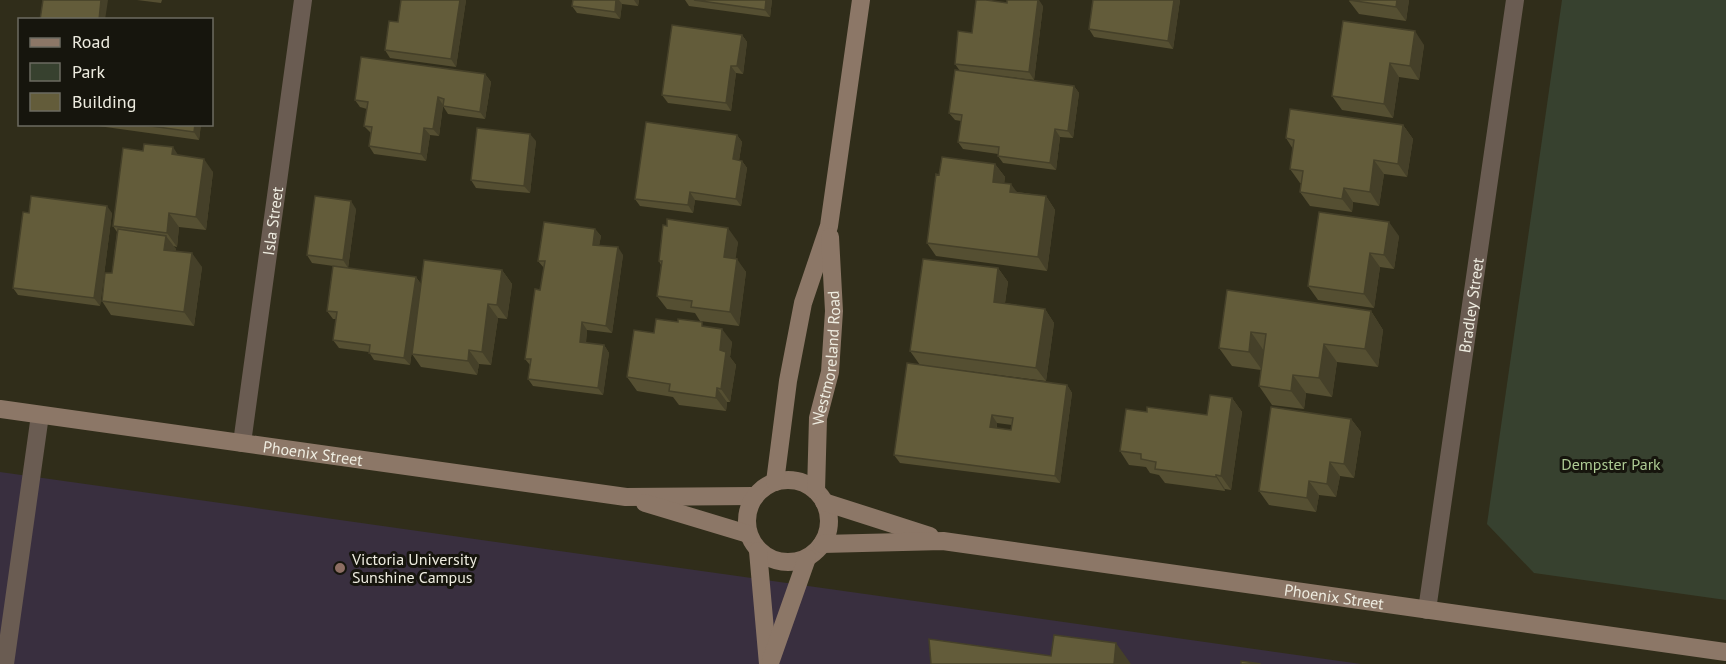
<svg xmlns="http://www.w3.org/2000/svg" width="1726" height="664" font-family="'PT Sans',sans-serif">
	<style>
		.education { fill: #392f3f }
		.green { fill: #37412f }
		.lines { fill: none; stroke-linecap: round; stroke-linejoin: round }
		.lane { stroke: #6a5c52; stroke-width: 18 }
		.street { stroke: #6a5c52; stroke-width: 18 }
		.secondary { stroke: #8c7767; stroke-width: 18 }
		.wall { fill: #554f32; fill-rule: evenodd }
		.shaded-wall { fill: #454029 }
		.building { fill: #635c3a; stroke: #454029; stroke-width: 1.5; fill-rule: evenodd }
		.education-dot { fill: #8d6e63; stroke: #16150d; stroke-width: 2 }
		.labels { text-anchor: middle; stroke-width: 6; stroke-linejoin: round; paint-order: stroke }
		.street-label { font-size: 16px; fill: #eeece0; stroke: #16150d }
		.park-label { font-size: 16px; fill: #adca93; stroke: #16150d }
		.poi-label { font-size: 16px; fill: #eeece0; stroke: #16150d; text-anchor: start }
	</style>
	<rect width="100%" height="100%" fill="#302d1a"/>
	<path class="education" d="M0 472 1361 664H0Z"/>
	<path class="green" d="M1562 0H1726V600L1534 573 1487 524Z"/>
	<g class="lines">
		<path class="lane" d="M5 664 40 415"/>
		<g class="street">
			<path id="s1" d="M242 443 303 0"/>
			<path id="s2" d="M1427 610 1515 0"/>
		</g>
		<g class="secondary">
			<path id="s3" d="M0 409 626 497 754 496"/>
			<circle cx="788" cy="521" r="41"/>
			<path d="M775 482 788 381 803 303 829 226 861 0"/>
			<path id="s4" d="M816 491 818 418 830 372 834 311 830 237"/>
			<path d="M824 502 930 536"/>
			<path d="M645 503 748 534"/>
			<path id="s5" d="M822 544 943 541 1726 652"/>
			<path d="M758 551 768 664"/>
			<path d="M771 660 807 558"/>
		</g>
	</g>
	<path class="wall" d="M137 0H162L161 3Z
		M401 0H466L456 67 390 58 385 50 398 22Z
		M573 0H639L638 6 622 4 620 19 577 13 572 6Z
		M685 0H772L770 17 689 6Z
		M1180 0 1173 49 1094 37 1089 29Z
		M1409 0 1406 21 1359 14 1349 1Z
		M1007 3 1043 6 1034 80 983 74 1074 86 1079 93 1073 138 1060 137 1056 170 1003 163 998 156V154L963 149 958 142 961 121 955 120 949 113 960 71 955 64 972 33Z
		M1343 21 1424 45 1419 80 1399 77 1393 118 1342 110 1332 96Z
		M742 35 747 42 743 74 736 73 731 111 668 103 662 95Z
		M485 74 491 82 485 119 448 114 443 106 439 136 430 135 426 161 374 154 369 146 371 133 364 126 367 109 360 107 355 100Z
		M84 124H201L199 140Z
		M1403 125 1413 139 1407 177 1384 174 1379 206 1353 202 1352 212 1310 206 1300 192 1301 183H1300L1290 169 1293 149 1286 138Z
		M737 135 742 142 739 160 742 161 747 168 741 206 695 200 693 213 640 206 635 199Z
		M536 141 530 193 476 188 471 180Z
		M178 155 213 172 206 230 179 227 177 247 173 246 176 249 175 251 202 267 194 326 111 315 102 301 112 273 117 232 113 226Z
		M995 164 1005 177 1004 183 1017 192 1046 196 1055 210 1047 271 936 256 927 243 939 175Z
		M356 209 348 268 312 263 307 255Z
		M29 213H112L100 306 18 295 13 288Z
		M595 229 601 236 599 245 623 255 612 333 587 330 586 343 604 345 609 353 603 395 533 386 528 379 530 365 525 359 540 290 544 268 538 261Z
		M1399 236 1394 269 1380 267 1374 308 1318 300 1308 286Z
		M738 242 735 258 746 272 739 326 700 321 695 313 667 309 657 296 661 265 659 261Z
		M998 268 1008 282 1005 303 1045 309 1054 323 1046 381 920 365 910 351Z
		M502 270 512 284 507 319 498 318 491 365 479 364 477 375 421 367 412 354Z
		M416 277 421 284 410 365 374 360 369 352 339 348 333 340 336 319H333L327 311Z
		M1227 290 1371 311 1383 330 1378 367 1337 362 1332 397 1306 393 1304 409 1272 405 1259 386 1261 370 1232 366 1219 348Z
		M705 326 732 342 730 357 736 365 730 402H727L726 411 679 405 673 397 637 391 627 377 654 333Z
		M1067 385 1072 393 1060 483 900 463 894 455ZM997 423 1012 425 1011 430 997 428Z
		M1232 398 1242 412 1231 490 1225 489V491L1165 483 1159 475 1150 473 1146 467 1129 465 1120 451 1207 415Z
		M1351 419 1361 432 1354 478 1340 476 1336 497 1319 495 1316 512 1269 505 1259 491Z"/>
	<path class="shaded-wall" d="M101 0H108L105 20H99Z
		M460 0H466L456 67 451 59Z
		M616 0H619L622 4 620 19 615 12Z
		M634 0H639L638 6Z
		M766 0H772L770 17 765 10Z
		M1038 0H1039L1043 6 1034 80 1029 72Z
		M1174 0H1180L1173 49 1168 41Z
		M1397 0H1409L1406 21 1396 7Z
		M1415 31 1424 45 1419 80 1410 66Z
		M742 35 747 42 743 74 737 66Z
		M1390 63 1399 77 1393 118 1384 104Z
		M731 66 736 73 731 111 726 103Z
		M485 74 491 82 485 119 480 112Z
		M1074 86 1079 93 1073 138 1068 131Z
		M438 97 443 105 439 136 433 129Z
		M195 124H201L199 140 194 132Z
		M1403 125 1413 139 1407 177 1398 164Z
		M424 128 430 135 426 161 421 154Z
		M1055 129 1060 137 1056 170 1050 163Z
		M530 134 536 141 530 193 524 186Z
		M737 135 742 142 738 167 733 159Z
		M173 147 182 161 172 154Z
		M204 159 213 172 206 230 196 217Z
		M1374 160 1384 174 1379 206 1370 192Z
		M742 161 747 168 741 206 736 199Z
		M995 164 1005 177 1003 196 993 182Z
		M1011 184 1021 198 1010 192Z
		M1344 188 1353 202 1352 212 1342 199Z
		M690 192 695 200 693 213 688 205Z
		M1046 196 1055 210 1047 271 1038 257Z
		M351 201 356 209 348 268 343 260Z
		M107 206 112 213 100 306 94 298Z
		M169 213 179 227 177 247 167 233Z
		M1389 222 1399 236 1394 269 1384 255Z
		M728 228 738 242 734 271 724 257Z
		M595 229 601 236 598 252 593 245Z
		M166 236 176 249 173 263 164 250Z
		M618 247 623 255 612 333 606 326Z
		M192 253 202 267 194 326 184 312Z
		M1370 253 1380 267 1374 308 1364 294Z
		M737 259 746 272 739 326 730 312Z
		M998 268 1008 282 1003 316 994 302Z
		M502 270 512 284 507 319 497 305Z
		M416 277 421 284 410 365 404 358Z
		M488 304 498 318 491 365 482 352Z
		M1045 309 1054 323 1046 381 1036 368Z
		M1371 311 1383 330 1378 367 1365 349Z
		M582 322 587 330 585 349 580 342Z
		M722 329 732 342 730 357 736 365 730 402 721 389 720 350Z
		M1251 332 1264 351 1262 370 1249 352Z
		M1324 344 1337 362 1332 397 1319 378Z
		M604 345 609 353 603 395 598 388Z
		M469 350 479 364 477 375 468 361Z
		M1293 375 1306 393 1304 409 1291 391Z
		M1067 385 1072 393 1060 483 1055 476Z
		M717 388 727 402 726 411 716 398Z
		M1232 398 1242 412 1231 490 1221 476Z
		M992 415 997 423 996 435 990 427Z
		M1351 419 1361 432 1354 478 1344 464Z
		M1330 462 1340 476 1336 497 1327 484Z
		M1216 475 1225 489V491L1216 477Z
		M1309 481 1319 495 1316 512 1307 498Z
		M1116 643 1131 664H1114Z"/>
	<path class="building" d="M43 0H101L99 20H40Z
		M401 0H460L451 59 385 50 389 21 398 22Z
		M573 0H616L615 12 572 6Z
		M694 0H766L765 10Z
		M976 0H986L1007 3V0H1038L1029 72 955 64 958 31 972 33Z
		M1093 0H1174L1168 41 1089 29Z
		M1349 0H1397L1396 7Z
		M1343 21 1415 31 1410 66 1390 63 1384 104 1332 96Z
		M672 25 742 35 737 66H731L726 103 662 95Z
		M361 57 485 74 480 112 443 106 444 99 438 97 433 129 424 128 421 154 369 146 372 127 364 126 368 102 355 100Z
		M955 70 1074 86 1068 131 1055 129 1050 163 998 156 999 147 958 142 962 115 949 113Z
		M1290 109 1403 125 1398 164 1374 160 1370 192 1344 188 1342 199 1300 192 1303 171 1290 169 1294 140 1286 138Z
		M646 122 737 135 733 159 742 161 736 199 690 192 688 205 635 199Z
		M136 124H195L194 132Z
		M477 128 530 134 524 186 471 180Z
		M144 144 173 147 172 154 204 159 196 217 169 213 167 233 113 226 123 148 143 151Z
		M942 157 995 164 993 182 1011 184 1010 192 1046 196 1038 257 927 243 936 174 939 175Z
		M31 196 107 206 94 298 13 288 23 212 29 213Z
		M315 196 351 201 343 260 307 255Z
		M1319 212 1389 222 1384 255 1370 253 1364 294 1308 286Z
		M667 219 728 228 724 257 737 259 730 312 691 307 692 301 657 296 662 261H659L663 225 667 226Z
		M544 222 595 229 593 245 618 247 606 326 582 322 580 342 604 345 598 388 528 379 531 359H525L535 289 540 290 545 261H538Z
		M118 229 166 236 164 250 192 253 184 312 102 301 105 273H112Z
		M923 259 998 268 994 302 1045 309 1036 368 910 351Z
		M424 260 502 270 497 305 488 304 482 352 469 350 468 361 412 354Z
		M333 266 416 277 404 358 369 353 370 345 333 340 337 312 327 311Z
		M1227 290 1371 311 1365 349 1324 344 1319 378 1293 375 1291 391 1259 386 1266 334 1251 332 1249 352 1219 348Z
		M656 319 678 322V319L702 322V326L722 329 720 350 726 352 721 389 717 388 716 398 669 391 670 384 627 377 634 330 654 333Z
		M907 363 1067 385 1055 476 894 455ZM992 415 1013 418 1011 430 990 427Z
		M1210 395 1232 398 1221 476 1216 475V477L1155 469 1156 462 1141 459V454L1120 451 1126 409 1147 412V407L1207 415Z
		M1271 407 1351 419 1344 464 1330 462 1327 484 1309 481 1307 498 1259 491Z
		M1054 635 1116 643 1114 664H931L929 639 1051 656Z
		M1241 661 1261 664H1241Z"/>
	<circle class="education-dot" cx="340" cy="568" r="6"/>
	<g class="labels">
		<g class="street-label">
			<text dy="6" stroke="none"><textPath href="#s1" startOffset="224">Isla Street</textPath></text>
			<text dy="6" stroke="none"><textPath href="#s2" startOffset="308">Bradley Street</textPath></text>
			<text dy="6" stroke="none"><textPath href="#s4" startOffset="134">Westmoreland Road</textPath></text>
			<text dy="6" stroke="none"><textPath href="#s3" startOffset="316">Phoenix Street</textPath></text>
			<text dy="6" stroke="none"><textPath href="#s5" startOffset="516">Phoenix Street</textPath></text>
		</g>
		<g class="park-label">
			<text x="1611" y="470">Dempster Park</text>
		</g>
		<g class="poi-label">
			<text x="352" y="565">Victoria University<tspan x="352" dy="18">Sunshine Campus</tspan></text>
		</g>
	</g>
	<rect x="18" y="18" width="195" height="108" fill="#16150d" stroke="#6c6b61" stroke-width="1.5"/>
	<rect x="30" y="38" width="30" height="9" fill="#8c7767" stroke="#6c6b61" stroke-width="1.5"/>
	<text x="72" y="48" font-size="18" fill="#eeece0">Road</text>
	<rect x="30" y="63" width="30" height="18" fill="#37412f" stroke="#6c6b61" stroke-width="1.5"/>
	<text x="72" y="78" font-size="18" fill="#eeece0">Park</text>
	<rect x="30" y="93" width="30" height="18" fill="#635c3a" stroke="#6c6b61" stroke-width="1.5"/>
	<text x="72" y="108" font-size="18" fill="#eeece0">Building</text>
</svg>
